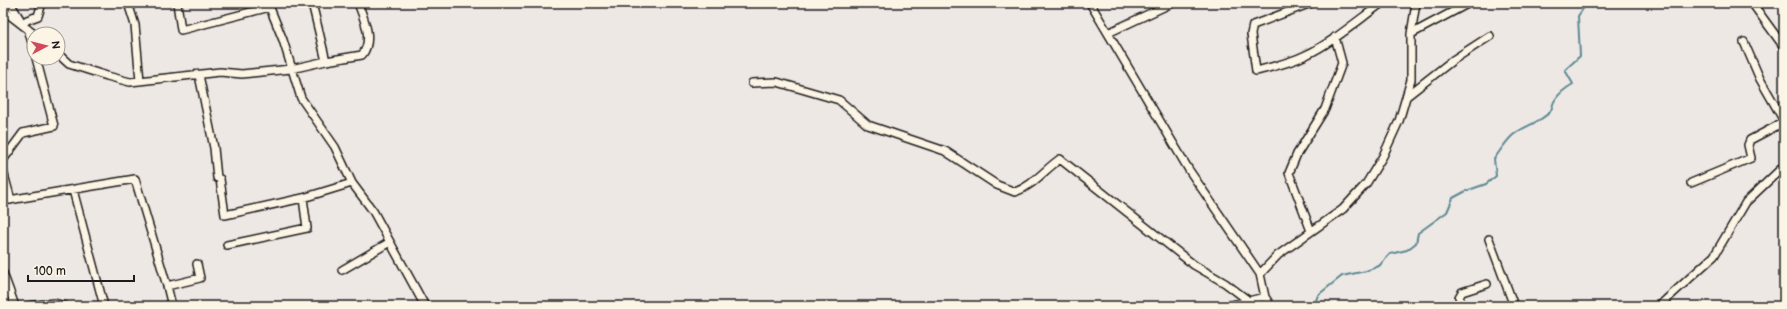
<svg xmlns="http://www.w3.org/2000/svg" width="1787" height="309" font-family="'Balsamiq Sans',sans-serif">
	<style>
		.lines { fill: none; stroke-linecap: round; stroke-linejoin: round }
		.stream { stroke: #5b8993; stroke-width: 2 }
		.minor-casing { stroke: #1c1c1c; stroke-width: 10 }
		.minor { stroke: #fcf5e5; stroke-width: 7 }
	</style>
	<rect width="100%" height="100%" fill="#eee8e5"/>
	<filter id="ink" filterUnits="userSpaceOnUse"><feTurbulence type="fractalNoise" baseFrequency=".025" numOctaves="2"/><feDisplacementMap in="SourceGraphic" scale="8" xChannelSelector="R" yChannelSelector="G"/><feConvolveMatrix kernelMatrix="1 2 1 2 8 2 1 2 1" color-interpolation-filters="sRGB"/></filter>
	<g filter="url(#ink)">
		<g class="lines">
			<path class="stream" d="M1314 306 1318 295 1342 276 1366 271 1379 266 1390 254 1407 250 1416 243 1418 233 1447 212 1453 198 1466 191 1486 184 1496 176 1494 159C1500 151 1506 141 1513 135 1525 125 1538 124 1550 112 1553 108 1552 104 1555 100 1559 93 1566 88 1573 84L1565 70 1580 56 1578 16 1587 3"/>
			<defs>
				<path id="minor" d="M10 3 23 24 27 20 38 16 42 3
					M128 3 135 25 140 81
					M177 3 181 30 270 7
					M268 3 283 40 301 98 335 147 352 183 373 211 425 306
					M312 3 326 61
					M1090 3 1189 170 1260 274 1265 297 1271 306
					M1311 3 1253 25 1251 34 1256 71C1272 67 1290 63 1306 55 1333 42 1357 21 1382 3
					M1752 3 1784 47
					M3 10 34 34
					M28 29 34 50
					M1108 33 1172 3
					M1411 34 1469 3
					M1744 42 1760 79 1784 121
					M58 54 69 64 107 76 130 82 220 72 242 74 291 69 326 61 362 55C374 40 364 19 358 3
					M199 75 214 148 217 178 220 179 225 215 303 198 352 183
					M752 83 777 82 839 100 868 125 945 151 997 185 1015 192C1033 186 1044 170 1060 159L1194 265 1225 283 1249 301
					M1407 96 1453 60 1490 36
					M3 160 23 133 54 126 36 58
					M3 171 11 200
					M1691 183 1751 158 1748 145 1750 140 1784 122
					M73 190 104 306
					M3 201 135 179 167 286 172 306
					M1311 231 1289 173 1297 154 1325 109 1342 63 1335 37
					M1489 239 1514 306
					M227 245 307 228 303 198
					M342 270 390 242
					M3 273 15 306
					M1260 274 1278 255 1343 209 1366 184 1383 156 1399 121 1411 80V34L1416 3
					M167 286 200 278 197 264
					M27 306 54 303 65 306
					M1227 306 1265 297
					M1462 306 1459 297 1462 292 1487 284
					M1659 306 1714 256 1746 202 1784 166"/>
			</defs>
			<use href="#minor" class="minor-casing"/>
			<use href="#minor" class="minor"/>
		</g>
	</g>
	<rect width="1787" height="309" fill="none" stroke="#fcf5e5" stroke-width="16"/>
	<rect x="8" y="8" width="1771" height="293" fill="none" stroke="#1c1c1c" stroke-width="1.5" filter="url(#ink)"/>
	<g transform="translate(46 46) rotate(83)"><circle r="19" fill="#fcf5e5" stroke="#a29e95"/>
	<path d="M0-3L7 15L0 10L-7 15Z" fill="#d1495b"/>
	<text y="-6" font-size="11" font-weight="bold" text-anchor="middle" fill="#1c1c1c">N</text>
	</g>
	<path d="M28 275v6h106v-6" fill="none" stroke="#1c1c1c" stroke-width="2"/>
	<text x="34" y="275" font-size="12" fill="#1c1c1c" stroke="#fcf5e5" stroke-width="3" paint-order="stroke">100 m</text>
</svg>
